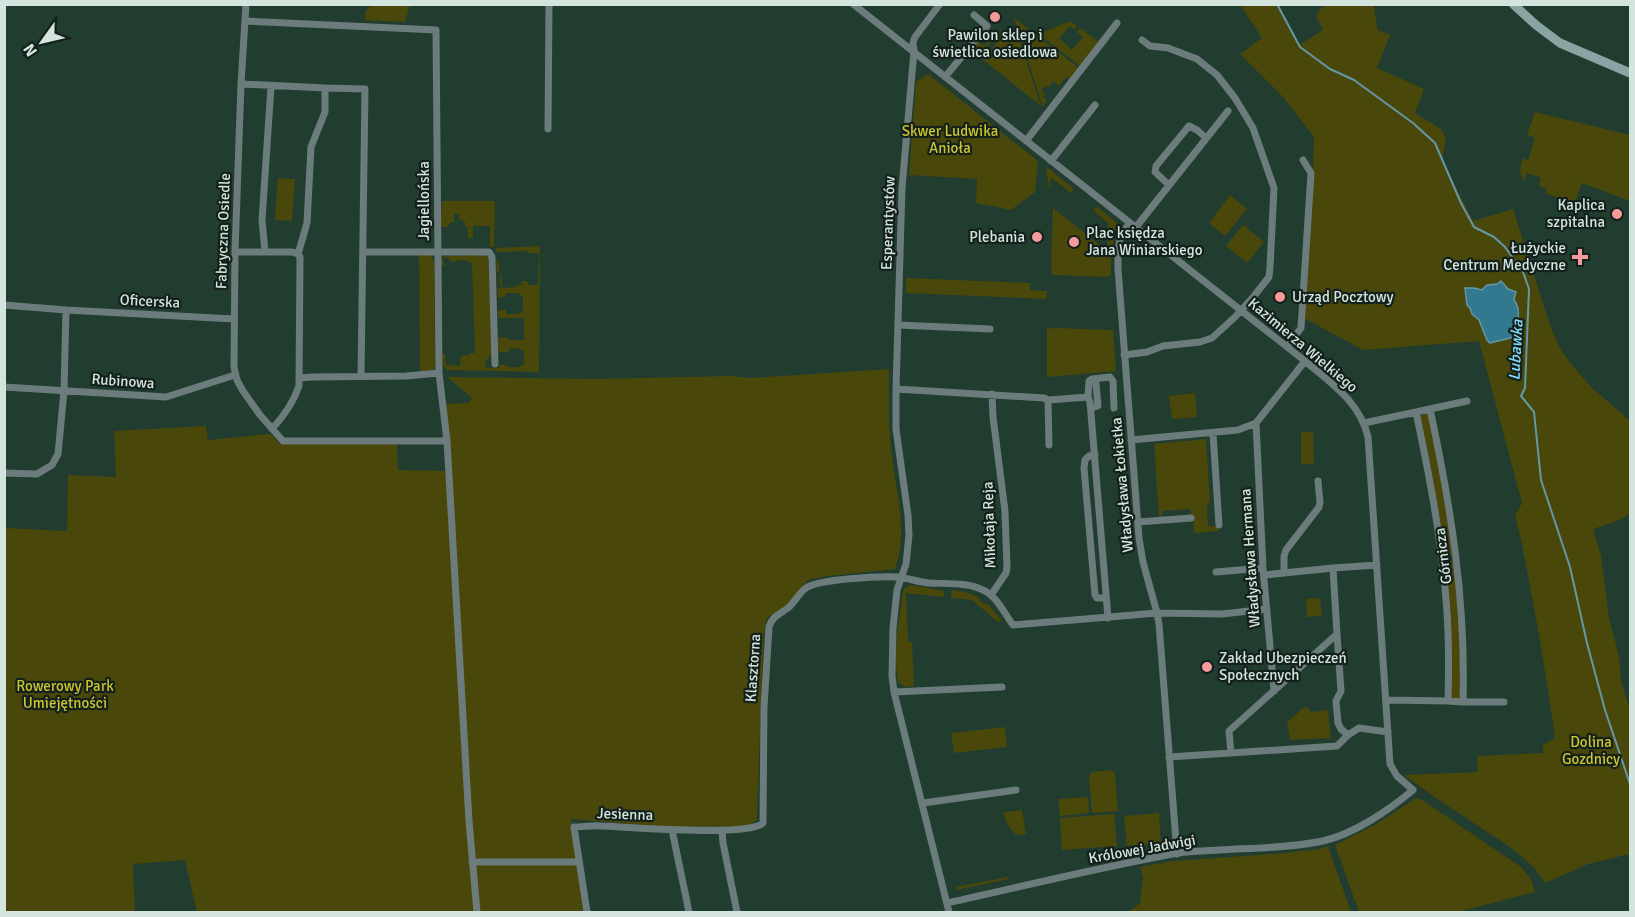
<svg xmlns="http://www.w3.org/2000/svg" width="1635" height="917" font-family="Signika,sans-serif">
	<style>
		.green { fill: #4a470b }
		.water { fill: #32788f; stroke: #6399a6; stroke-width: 1.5 }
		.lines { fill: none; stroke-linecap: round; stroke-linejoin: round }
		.stream { stroke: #6399a6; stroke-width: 2 }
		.minor { stroke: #6c7c7c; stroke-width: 7 }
		.secondary { stroke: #8aa4a3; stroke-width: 9 }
		.poi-dot { fill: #f59b9b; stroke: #14201b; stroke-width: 2 }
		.labels { text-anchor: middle; stroke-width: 4.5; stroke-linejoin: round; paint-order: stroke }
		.poi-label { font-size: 15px; fill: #d4e5dd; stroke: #14201b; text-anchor: end }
		.park-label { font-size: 15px; fill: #ccc52e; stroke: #14201b }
		.street-label { font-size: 15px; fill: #d4e5dd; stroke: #14201b }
		.water-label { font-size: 16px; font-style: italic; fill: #83dcfb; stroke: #14201b }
	</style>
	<rect width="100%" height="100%" fill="#203d30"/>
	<path class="green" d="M371 5V4L410 5 405 22 365 20V12Z
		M1240 5H1279L1299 45 1323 30 1316 16 1320 9 1327 5H1374L1375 15 1378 30 1390 35 1377 68 1424 89 1415 113 1441 129 1446 139 1442 160 1473 221 1513 209 1551 328 1561 350 1572 365 1591 387 1630 421V514L1617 521 1593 529 1601 555 1609 618 1619 657 1621 682 1630 710V854L1588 864 1545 883C1529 856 1500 841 1474 823 1450 808 1427 792 1404 775L1478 772 1477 756 1543 753V745L1555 738C1549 692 1541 647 1533 601 1527 573 1523 544 1515 516L1522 503 1479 341 1363 350 1304 318 1311 224 1314 137 1284 98 1240 54 1262 38Z
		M1014 18 1079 68 1069 79 1066 77 1059 86 1054 81 1048 88 1045 86 1041 91 1045 94 1043 97 1047 100 1043 107Z
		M1070 21 1077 26 1074 29 1070 26 1059 38 1072 50 1083 37 1077 32 1080 28 1098 41 1080 66 1039 34Z
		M1001 30 1013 34 1017 33 1041 106 982 59 990 49 991 50 997 43 992 39 980 58 974 53V47L978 41 984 46 992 37 994 38Z
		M928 74 1038 161 1035 192 1011 210 976 203 977 179 909 175 916 82Z
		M1535 112 1630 135V201L1582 183 1574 204 1545 193 1547 189 1539 186 1541 178 1527 173 1524 181C1519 173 1520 166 1523 158L1528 160 1535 138 1527 135Z
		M1048 168 1074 189 1071 193 1052 178 1050 181 1051 188H1049L1046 169Z
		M278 178 295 179 292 221 275 220Z
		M1230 195 1247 209 1225 236 1209 223Z
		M442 201H495L494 247H490V226H473V238H468V227L465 226V222L459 219V214H454V222L449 223 448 227H441Z
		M1096 206 1117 223V226L1115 233 1108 234V223L1093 210Z
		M1053 208 1106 250 1108 241 1114 239 1111 256V275L1107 277 1053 275 1051 268Z
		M1243 225 1264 242 1247 263 1226 246Z
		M540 246 539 372 448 370C441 367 443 361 442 354H445L446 365 460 366 461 356 470 355V353H475L472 264C467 259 459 258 453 263L447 257 442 259 445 265 441 266V259L445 256 484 255 488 258 492 354 486 361 485 368H499V365L503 364 509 367H520L521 365H524V350H520L519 348 509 349V352H500L498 350V338L508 337V340H524V318H498V310H506V314H520V312L523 311V296L519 295V293H506L505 297 498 298 496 259 499 263V272H497L498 288H501L500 285 499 278H501V272H502V288L516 287V285H522V281H527L529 285H538L539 253H527V251L497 252 496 248Z
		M419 255H431L434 261 435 367 433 370 420 371Z
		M906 278 1030 283V290L1047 291 1046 299 906 293Z
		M1047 328H1051V329L1056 328 1113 330 1116 371 1047 377Z
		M889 369C889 396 888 423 891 449 895 488 909 531 895 569L828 576 808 580 788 604 767 618 764 633 761 697 757 820 746 826 667 827 571 819 583 912H197L185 860 133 864 135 912H5L4 528 67 531 68 475 116 477 114 431 206 426 208 440 271 434 280 444H397L398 470 450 471 446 404 468 403 472 398 447 377 596 379 730 376 751 378Z
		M1195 393 1197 417 1172 419 1169 396Z
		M1426 414 1429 415 1441 470 1452 555 1446 556 1444 553 1437 505 1420 417 1421 415Z
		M1301 432H1313L1314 464H1301Z
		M1206 439 1210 501 1207 507 1208 526H1218V531L1194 533 1193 515H1191L1190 509 1162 511V517H1159L1154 444Z
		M1449 561H1454L1460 630 1461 695 1458 698H1453L1451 695 1446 565Z
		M911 585 944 591V597L906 593 908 642H912L914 686 904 687V685L898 683C893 653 899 621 903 591L906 587Z
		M951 590 966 592 980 598 979 600 985 604 987 603 1002 621 998 622 972 600 951 598Z
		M1320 598 1322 616 1307 617 1306 599Z
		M1306 706 1311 712 1328 710 1331 738 1290 740 1287 722Z
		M1005 727 1007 747 954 753 951 733Z
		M1111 770 1115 774 1118 811 1092 813 1089 776 1092 772Z
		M1088 797 1089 813 1060 816 1058 799Z
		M1416 798 1422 800 1521 867 1531 879 1535 892 1458 912H1359L1335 845 1375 825Z
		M1022 810 1026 834 1016 835 1007 824 1003 812Z
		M1159 813 1161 843 1127 846 1124 816Z
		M1114 814 1117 846 1062 850 1060 818Z
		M1328 846 1351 912H1129L1140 903 1143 878 1140 867 1173 861 1285 853 1320 849Z
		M1008 877 1009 879 956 890V887Z"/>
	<path class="water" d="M1501 281 1508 289 1516 292 1514 299 1518 308 1519 333 1514 337 1490 343 1487 340 1479 320 1472 314 1470 308 1467 305 1465 288H1474L1482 290 1487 285 1497 284Z"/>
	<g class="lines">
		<path class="stream" d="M1277 4 1300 47 1330 69 1354 80 1413 123 1435 143 1461 203 1474 227 1494 237 1505 247 1523 272 1529 289 1525 388 1521 396 1534 412 1541 480 1570 567 1587 643 1605 710 1630 784"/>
		<path class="minor" d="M246 4 241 84 235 252 234 367 237 380 243 391 260 415 283 441H447
			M853 4C1004 123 1155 242 1305 361 1331 383 1360 402 1368 437L1390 764 1397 776 1413 790C1389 810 1354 834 1323 841 1289 848 1253 848 1219 850 1205 851 1192 851 1178 853 1101 867 1024 886 947 903
			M940 4 915 37 913 43 914 51 902 188 896 389V429L908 515 909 535 906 564 897 590 893 628 892 676 894 692 949 912
			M245 21 436 30 439 373 447 441 469 821 477 912
			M945 77 987 26 974 15
			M241 84 325 88V112L311 147 307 223 298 254
			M325 88 365 89 361 376
			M548 129 549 4
			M1026 141 1117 23
			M1051 161 1095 105
			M1169 185 1155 172 1156 166 1189 126 1197 130 1206 138
			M1129 223 1120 239 1118 251V269L1139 538 1143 562 1157 613 1159 624 1177 854
			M1136 227 1228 111
			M235 252H292L298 254 300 257 299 386C294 401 283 417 272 429
			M265 252 262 220 271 86
			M363 252H489L492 257 495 364
			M4 305 66 310 234 319
			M898 325 990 329
			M1287 347 1301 328 1311 173 1303 160
			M1124 355 1147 352 1163 346 1200 342 1212 338 1235 317 1254 296 1269 277 1270 267 1274 188 1253 128 1235 98 1217 75 1197 59 1168 48 1150 46 1142 40
			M299 378 312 377 406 376 439 373
			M4 387 166 397 235 375
			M896 389 1044 398 1048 400
			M1088 397 1089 381 1092 379 1110 377 1113 381 1114 408
			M1091 408 1098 406 1096 384
			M1430 409C1451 507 1466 601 1463 702L1448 701C1449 667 1449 633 1446 599 1441 536 1429 474 1416 412Z
			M1430 409 1467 401
			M1256 423 1263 568 1274 691
			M1364 423 1416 412
			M1213 433 1219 525
			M1131 440 1238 430 1256 423 1305 361
			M1049 445 1048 400 1088 397 1090 402 1108 618
			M1095 455 1089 456 1085 460 1084 468 1095 595 1097 598H1106
			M4 473 37 474 52 465 58 454 64 391 66 310
			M1138 522 1191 518
			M1216 572 1263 568
			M1284 573V556L1286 550 1319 507 1320 502 1318 481
			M1264 575 1333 568
			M991 595 1006 573 1007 567 1005 511 993 417 992 394
			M1337 634 1341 691 1336 701 1338 723 1341 729 1348 735
			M894 692 1002 687
			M1386 700 1448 701
			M1463 702H1504
			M1231 753 1229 731 1337 634 1333 568 1377 565
			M1169 757 1337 746 1348 735 1359 728 1388 732
			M923 803 1016 790
			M672 830 689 912
			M722 830 723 843 737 912
			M472 862H579
			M587 912 574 827C583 827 592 825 602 826 627 827 748 837 763 823L764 707 769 627C772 616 780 614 788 608 795 602 799 593 806 588 819 579 880 576 897 577 908 578 918 582 929 583 946 584 968 582 983 590 997 596 1004 613 1013 625L1157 613 1222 614 1267 609"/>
		<path class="secondary" d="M1513 4 1536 25 1560 43 1630 73"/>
	</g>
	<g class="poi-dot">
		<circle cx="995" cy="17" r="6"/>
		<circle cx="1617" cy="214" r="6"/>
		<circle cx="1037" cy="237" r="6"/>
		<circle cx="1074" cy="242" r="6"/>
		<path d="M1577 248h6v6h6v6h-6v6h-6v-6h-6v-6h6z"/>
		<circle cx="1280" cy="297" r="6"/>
		<circle cx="1207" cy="667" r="6"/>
	</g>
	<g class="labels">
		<g class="poi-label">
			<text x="995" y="40" text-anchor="middle">Pawilon sklep i<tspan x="995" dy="17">świetlica osiedlowa</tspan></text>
			<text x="1605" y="210">Kaplica<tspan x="1605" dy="17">szpitalna</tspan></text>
			<text x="1086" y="238" text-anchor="start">Plac księdza<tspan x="1086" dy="17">Jana Winiarskiego</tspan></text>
			<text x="1025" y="242">Plebania</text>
			<text x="1566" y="253">Łużyckie<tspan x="1566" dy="17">Centrum Medyczne</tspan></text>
			<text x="1292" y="302" text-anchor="start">Urząd Pocztowy</text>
			<text x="1219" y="663" text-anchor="start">Zakład Ubezpieczeń<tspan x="1219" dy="17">Społecznych</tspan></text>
		</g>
		<g class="park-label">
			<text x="950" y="136">Skwer Ludwika<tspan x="950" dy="17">Anioła</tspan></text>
			<text x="65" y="691">Rowerowy Park<tspan x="65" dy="17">Umiejętności</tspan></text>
			<text x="1591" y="747">Dolina<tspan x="1591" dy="17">Gozdnicy</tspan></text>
		</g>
		<g class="street-label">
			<text transform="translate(424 201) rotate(-90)" y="5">Jagiellońska</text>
			<text transform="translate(888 223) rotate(-88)" y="5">Esperantystów</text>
			<text transform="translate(223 231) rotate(-88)" y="5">Fabryczna Osiedle</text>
			<text transform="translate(150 301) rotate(3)" y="5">Oficerska</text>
			<text transform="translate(1303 345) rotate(40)" y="5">Kazimierza Wielkiego</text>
			<text transform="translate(123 381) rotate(4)" y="5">Rubinowa</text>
			<text transform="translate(1122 485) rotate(-95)" y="5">Władysława Łokietka</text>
			<text transform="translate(989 525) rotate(-92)" y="5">Mikołaja Reja</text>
			<text transform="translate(1443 556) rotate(-97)" y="5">Górnicza</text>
			<text transform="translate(1250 558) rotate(-94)" y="5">Władysława Hermana</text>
			<text transform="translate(753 668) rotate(-86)" y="5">Klasztorna</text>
			<text transform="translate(625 814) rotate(2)" y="5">Jesienna</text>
			<text transform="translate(1142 849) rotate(-10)" y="5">Królowej Jadwigi</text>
		</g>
		<g class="water-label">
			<text transform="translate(1515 350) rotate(-87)" y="6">Lubawka</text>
		</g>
	</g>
	<rect width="1635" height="917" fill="none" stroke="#d4e5dd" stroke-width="12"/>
	<g transform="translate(42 42) rotate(236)" stroke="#14201b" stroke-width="4.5" paint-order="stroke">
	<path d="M0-4.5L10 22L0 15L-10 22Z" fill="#d4e5dd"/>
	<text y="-9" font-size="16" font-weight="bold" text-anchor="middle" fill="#d4e5dd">N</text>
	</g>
</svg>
